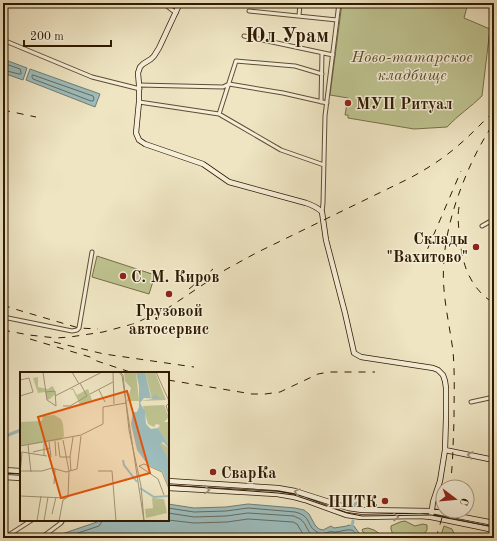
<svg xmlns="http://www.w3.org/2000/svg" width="497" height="541" font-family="'Old Standard TT',serif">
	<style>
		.green { fill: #bec390; stroke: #766e48 }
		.water { fill: #9dbdbd; stroke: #717c71 }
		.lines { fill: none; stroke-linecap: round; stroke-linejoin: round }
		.shore { stroke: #666c5e; stroke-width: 1 }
		.canal { stroke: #9dbdbd; stroke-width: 3 }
		.street-casing { stroke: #5f4d31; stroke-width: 5 }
		.secondary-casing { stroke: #2f1a00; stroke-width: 6 }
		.street { stroke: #f5eed8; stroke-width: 3 }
		.secondary { stroke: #f5eed8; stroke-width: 4.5 }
		.tram { stroke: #2f1a00; stroke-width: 1 }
		.rail { stroke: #2f1a00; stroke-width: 1; stroke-dasharray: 7 7; stroke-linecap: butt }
		.oneway { stroke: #9c8f77 }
		.poi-dot { fill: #8f2418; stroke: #f5eed8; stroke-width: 1.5 }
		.labels { text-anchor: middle; stroke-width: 3; stroke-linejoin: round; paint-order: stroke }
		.park-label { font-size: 16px; font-style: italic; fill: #5a4d2b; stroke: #f5eed8 }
		.poi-label { font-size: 16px; font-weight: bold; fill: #2f1a00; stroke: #f5eed8; text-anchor: start }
		.district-label { font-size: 20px; font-weight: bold; fill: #2f1a00; stroke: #f5eed8 }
		.inset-river { fill: none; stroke: #9dbdbd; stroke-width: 2 }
		.inset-road { fill: none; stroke: #a29475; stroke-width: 1 }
		.view { fill: #df560b; fill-opacity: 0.15; stroke: #df560b; stroke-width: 2 }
		.inset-edge { fill: none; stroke: #2f1a00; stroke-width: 2 }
	</style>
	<rect width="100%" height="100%" fill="#efe5c3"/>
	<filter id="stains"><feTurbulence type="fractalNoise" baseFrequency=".005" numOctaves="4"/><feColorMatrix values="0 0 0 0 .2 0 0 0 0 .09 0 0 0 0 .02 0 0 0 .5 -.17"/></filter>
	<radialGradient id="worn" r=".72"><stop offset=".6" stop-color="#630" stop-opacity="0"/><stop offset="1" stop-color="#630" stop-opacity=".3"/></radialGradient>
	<path class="green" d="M342 3H468L464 18 490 29 482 96C471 107 458 115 447 127L414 129 348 118V115H345L348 98 330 95Z
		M97 256 155 275 149 294 92 277Z
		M405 521 415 526 423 524 427 525V530L424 534 425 535H429L431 538H394L391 529V526L400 522Z
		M444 526 452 529 455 536 462 538H440Z
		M368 528 374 530 386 538H370L363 532 362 530 363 529Z"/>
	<path class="water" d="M3 59 27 68 23 80 3 73Z
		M30 69 100 94 95 107 26 80Z
		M168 504 194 508 226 507 248 504 295 508 304 510 309 514 315 525 319 529 323 530 331 526 334 528 347 526 348 525 354 526 359 533 367 538H50L97 522 100 520H168Z"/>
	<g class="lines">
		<path class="shore" d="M3 63 20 69 21 72V74H19L3 70
			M33 75 93 96 94 99 93 101H91L33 79 32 77Z
			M168 508 194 512 226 511 248 508 295 512C312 516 306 526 317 532 321 535 324 533 329 532 332 531 332 532 335 532 340 532 346 529 351 530 354 530 357 536 360 538
			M168 513 194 517 226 516 248 513 294 516C295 517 299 518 300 519 308 524 306 534 317 538
			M168 520 194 523 227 522 248 519 293 522 297 524 303 534 307 538
			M63 538 99 526 101 523 102 520"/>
		<path class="canal" d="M3 437 21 430
			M355 505 356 503
			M352 526 353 521"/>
		<defs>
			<path id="street" d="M163 3 176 13
				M3 8 5 3
				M249 11 337 20
				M299 16 300 3
				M244 36 333 55
				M3 40 92 77 140 89
				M139 85 223 87 229 84 283 93 327 103
				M139 102 219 114 281 150 324 165
				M321 102 322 53
				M219 114 236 61 295 66 322 74
				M322 212 323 203 325 116 339 3
				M482 226 489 222 494 221
				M3 317 72 331 77 330 79 328 92 252
				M471 402 494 397
				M4 538 32 520
				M41 538 61 523 63 520"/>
			<path id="secondary" d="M180 3 159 48 154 56 151 59 143 64 140 67 138 73 139 85V102L136 133 139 140 145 144 203 164 229 182 306 203C312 205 317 207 322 212L326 240 345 313 354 353 361 357 433 368 438 370 443 375 445 381 446 388V418L445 450 440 481 433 502 431 517
				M445 450 494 460
				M3 470 21 471
				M3 477 21 478
				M168 481 278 488 295 491 348 508 362 510 432 511 494 523
				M168 488 277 494 294 497 305 500 346 515 361 517 420 516 431 517 494 530"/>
		</defs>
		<use href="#street" class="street-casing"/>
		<use href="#secondary" class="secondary-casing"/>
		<use href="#street" class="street"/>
		<use href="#secondary" class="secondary"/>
		<path class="tram" d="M3 473 21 474
			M168 485 278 493 294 495 347 513 362 516 431 515 494 527"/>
		<path class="rail" d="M3 110 36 117
			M459 207C457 218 459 229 460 241 461 248 462 255 464 262 468 278 479 295 494 303
			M423 262 428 248 461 171
			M189 289 213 269
			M3 305 18 310 79 328 98 329
			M3 330 29 335 56 338 70 337 103 332 133 324 165 310 225 270 256 253 410 178C421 172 431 166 441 159 461 145 477 128 494 111
			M30 339 90 357 97 361 133 373
			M54 342 104 354 194 367
			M168 380 252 394H265L280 392 318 374 329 372H375
			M450 487C453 465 453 443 454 421 454 397 455 374 453 351 449 321 441 291 444 261 445 241 450 221 456 202 466 173 477 148 494 123
			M436 538 444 511"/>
	</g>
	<defs><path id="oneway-chevron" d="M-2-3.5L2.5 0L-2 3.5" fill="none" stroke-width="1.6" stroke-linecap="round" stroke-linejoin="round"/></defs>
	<g class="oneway">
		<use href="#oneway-chevron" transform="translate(470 455) rotate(-169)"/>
		<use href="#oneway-chevron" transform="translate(207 490) rotate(4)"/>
		<use href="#oneway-chevron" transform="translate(297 492) rotate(-165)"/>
		<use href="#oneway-chevron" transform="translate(396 517) rotate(-1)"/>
	</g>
	<g class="poi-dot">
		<circle cx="348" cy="103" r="4"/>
		<circle cx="476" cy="247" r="4"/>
		<circle cx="123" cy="276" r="4"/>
		<circle cx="169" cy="294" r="4"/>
		<circle cx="213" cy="472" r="4"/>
		<circle cx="385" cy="501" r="4"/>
	</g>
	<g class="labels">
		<g class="park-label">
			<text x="412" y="62">Ново-татарское<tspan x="412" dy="18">кладбище</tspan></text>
		</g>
		<g class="poi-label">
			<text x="356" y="109">МУП Ритуал</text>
			<text x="468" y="244" text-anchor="end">Склады<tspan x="468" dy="18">"Вахитово"</tspan></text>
			<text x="131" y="282">С. М. Киров</text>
			<text x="169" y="316" text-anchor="middle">Грузовой<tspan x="169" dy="18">автосервис</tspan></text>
			<text x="221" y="478">СварКа</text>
			<text x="377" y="507" text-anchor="end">ППТК</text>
		</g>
		<g class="district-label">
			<text x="287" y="42">Юл Урам</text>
		</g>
	</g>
	<g transform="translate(20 372)">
		<rect width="149" height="149" fill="#efe5c3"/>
		<path d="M104 0H116L119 29H107L111 16 105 9ZM125 0H135L146 28 121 29 132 27ZM18 5V15L28 17 32 14 34 16 35 22 30 27 27 28 25 20 18 21 13 6ZM53 16 57 23 68 17 72 28 60 33 53 18H50ZM144 33 149 45 144 50H149V73L138 56 140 53 136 52 134 55 128 52 123 34ZM34 43 41 47 43 52 44 64 41 68 0 74V50L22 49 23 44ZM140 70 149 76V87L140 73ZM132 126 144 127 147 141 126 146 125 137 133 136Z" fill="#bec390"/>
		<path d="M116 0H125L131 26 135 22 139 26 145 27 124 26 120 31 125 39 126 52 131 57 138 56 149 73V76L143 70 140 72 149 87V116L143 100 128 93 117 78 111 52 113 40H117L119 35V14Z" fill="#9dbdbd"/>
		<path class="inset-river" d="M103 88 104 93 117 110M120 116 134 125 149 124"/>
		<path class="inset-road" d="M23 0 27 28 36 34M52 0 59 12M93 0 94 32M99 0 102 4 124 149M100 0 103 3 109 58 121 114 124 149M136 0 149 29M0 8 9 6 13 20 0 24M79 18 85 30M26 20 35 19 36 34M70 22 93 10M35 24 82 0M149 31 146 34 149 42M43 34H50L67 24 60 11M43 68 49 99M35 69 36 84M29 70 31 85M38 70 40 85H50M24 71V84M8 73 11 100M0 74 61 63 83 52V35L106 31M0 79 2 81 0 103M2 80 27 84M13 80 30 76M119 94 124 92 142 100 149 117M119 94 138 107 144 123M0 99H22L32 96 46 100 57 97 61 64M51 99 50 85 53 65M78 99H92L96 149M34 112 35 97M0 124 45 126M32 142 36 125M17 149 21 124M24 149 28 125M39 149 43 128 48 125 49 99"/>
		<path class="view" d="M107 19 130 101 41 126 18 45Z"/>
		<rect width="149" height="149" class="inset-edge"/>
	</g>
	<rect width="497" height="541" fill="none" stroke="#efe5c3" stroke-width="16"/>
	<rect x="4" y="4" width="489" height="533" fill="none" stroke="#2f1a00" stroke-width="2"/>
	<rect x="8" y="8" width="481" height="525" fill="none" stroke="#2f1a00"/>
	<g transform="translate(455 499) rotate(106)"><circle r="19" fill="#f5eed8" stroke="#a69982"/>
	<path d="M0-3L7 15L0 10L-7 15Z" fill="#8f2418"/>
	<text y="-6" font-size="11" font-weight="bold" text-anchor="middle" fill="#2f1a00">С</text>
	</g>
	<path d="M24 40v6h87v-6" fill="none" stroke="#2f1a00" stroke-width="2"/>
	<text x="30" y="40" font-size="12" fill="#2f1a00" stroke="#f5eed8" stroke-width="3" paint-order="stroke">200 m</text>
	<rect width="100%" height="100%" filter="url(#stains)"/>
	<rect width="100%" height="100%" fill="url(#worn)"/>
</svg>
